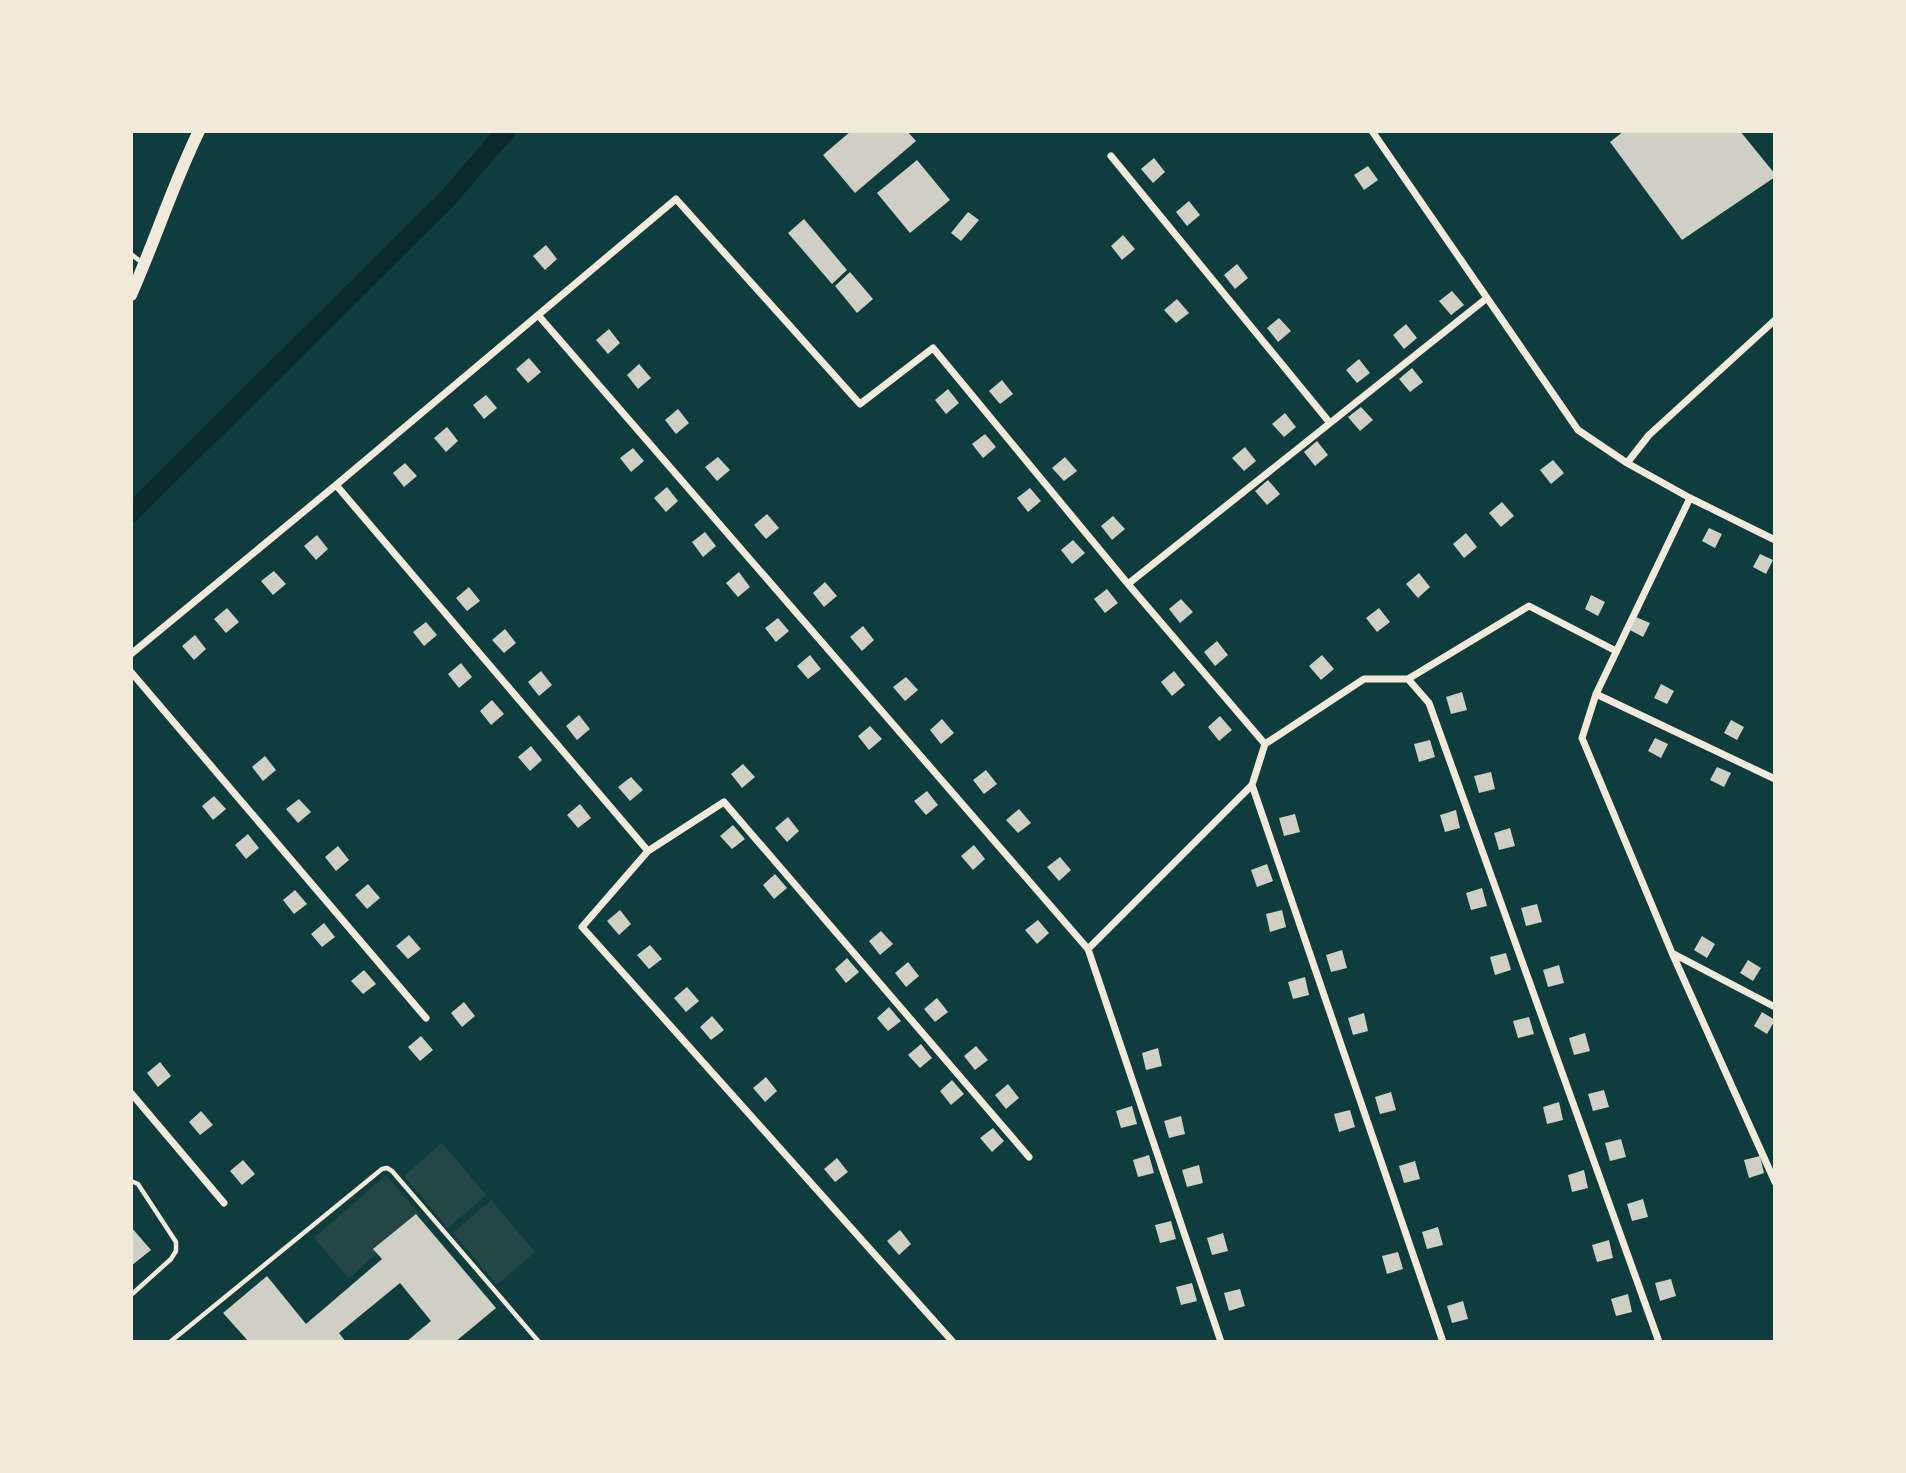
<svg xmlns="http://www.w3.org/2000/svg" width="1906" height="1473" font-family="Inter,sans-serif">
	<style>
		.green { fill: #244646 }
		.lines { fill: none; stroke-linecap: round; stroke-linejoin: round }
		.canal { stroke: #0a2a2b; stroke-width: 19 }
		.building { fill: #cfcfc3 }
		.service { stroke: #f1e9da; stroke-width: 4.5 }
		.minor { stroke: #f1e9da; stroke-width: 7 }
		.secondary { stroke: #f1e9da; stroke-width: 12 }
	</style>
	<rect width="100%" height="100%" fill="#0f3d3e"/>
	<path class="green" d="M442 1143 486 1195 448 1228 404 1176Z
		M386 1175 420 1215 349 1278 314 1238Z
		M491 1200 535 1252 497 1285 453 1233Z"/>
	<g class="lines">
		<path class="canal" d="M131 513 447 199 506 131"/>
	</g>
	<path class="building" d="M851 131H907L916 141 855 193 823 155Z
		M1624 131H1740L1775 174V177L1682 240 1610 142Z
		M1154 158 1165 172 1153 183 1141 169Z
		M917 160 950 200 910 233 877 193Z
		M1368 166 1378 180 1364 190 1354 175Z
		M1189 201 1200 215 1187 226 1176 212Z
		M968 212 979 220 961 241 951 233Z
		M804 219 847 270 832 284 788 233Z
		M1123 235 1135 249 1122 260 1111 246Z
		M546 245 557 259 545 270 533 256Z
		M1237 264 1248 278 1235 289 1224 275Z
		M850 272 873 299 857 313 835 286Z
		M1452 291 1464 305 1451 315 1439 301Z
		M1177 299 1189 313 1176 323 1164 310Z
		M1279 318 1291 331 1278 342 1267 328Z
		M1406 324 1417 338 1404 349 1393 335Z
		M609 329 620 343 608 354 596 340Z
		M529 358 541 372 528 383 516 369Z
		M1359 359 1370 373 1357 383 1346 370Z
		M639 364 651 378 638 389 627 375Z
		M1412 368 1423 382 1410 392 1399 379Z
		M1002 380 1013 394 1000 404 989 391Z
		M948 389 959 403 946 414 935 400Z
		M486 395 497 408 484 419 473 405Z
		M1361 407 1373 420 1360 431 1348 417Z
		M678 409 689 423 676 434 665 420Z
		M1285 413 1296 427 1284 437 1272 424Z
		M447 427 458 441 446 452 434 438Z
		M985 434 996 447 983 458 972 444Z
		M1317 441 1328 455 1315 466 1304 452Z
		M1245 447 1256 461 1244 471 1232 458Z
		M633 448 644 461 631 472 620 458Z
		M718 457 730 470 717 481 705 467Z
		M1065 457 1077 471 1064 481 1052 468Z
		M1553 460 1564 473 1551 484 1540 470Z
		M405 463 417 476 404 487 393 473Z
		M1268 480 1280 494 1267 505 1255 491Z
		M667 487 678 501 666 512 654 498Z
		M1030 488 1041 501 1028 512 1017 498Z
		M1502 502 1514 516 1501 527 1489 513Z
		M767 514 779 528 766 539 754 525Z
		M1113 516 1125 529 1112 540 1101 526Z
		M1709 528 1722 534 1715 548 1702 541Z
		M705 532 716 546 703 557 692 542Z
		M1466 533 1477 547 1464 558 1453 544Z
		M317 535 328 549 316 560 304 546Z
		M1073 540 1085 553 1072 564 1061 550Z
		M1760 554 1773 560 1766 574 1753 567Z
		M274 571 286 584 273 595 261 581Z
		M739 572 750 587 738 597 726 583Z
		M1419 573 1430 587 1418 598 1406 584Z
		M825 582 837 596 824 607 813 593Z
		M469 587 480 601 467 611 456 598Z
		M1107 589 1118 603 1105 613 1094 599Z
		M1591 595 1605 602 1598 616 1585 609Z
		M1181 599 1193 612 1180 623 1169 609Z
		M227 608 239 622 226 633 214 619Z
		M1379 608 1390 622 1377 632 1366 618Z
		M1636 617 1650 623 1643 637 1630 630Z
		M778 618 789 631 776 642 765 628Z
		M426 622 437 635 424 646 413 632Z
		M863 626 874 640 862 651 850 637Z
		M505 629 516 643 504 653 492 640Z
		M195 635 206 649 194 660 182 646Z
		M1217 641 1228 655 1215 666 1204 652Z
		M810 655 821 669 808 679 797 666Z
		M1322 655 1334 669 1321 680 1309 666Z
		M461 663 472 677 459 688 448 674Z
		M541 671 552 685 539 696 528 682Z
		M1174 671 1185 685 1172 696 1161 682Z
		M906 677 918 690 905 701 893 687Z
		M1661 684 1674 691 1667 704 1654 698Z
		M1462 692 1467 710 1451 714 1446 697Z
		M492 700 504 714 491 725 480 711Z
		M579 715 590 729 577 740 566 726Z
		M1220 716 1232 730 1219 741 1208 727Z
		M942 719 954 733 941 744 930 730Z
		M1731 720 1744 727 1737 740 1724 733Z
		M870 726 882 739 869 750 858 736Z
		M1655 738 1668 744 1661 758 1648 751Z
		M1430 740 1435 757 1419 762 1414 744Z
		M531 746 542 760 530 771 518 757Z
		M265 756 276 770 263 781 252 767Z
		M743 764 755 777 742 788 731 774Z
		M1717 767 1731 773 1724 787 1710 780Z
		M986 770 997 784 984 794 973 780Z
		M1491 772 1495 789 1479 793 1474 776Z
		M631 777 643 790 630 801 618 787Z
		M927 791 938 805 926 815 914 801Z
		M214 796 226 809 213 820 202 806Z
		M299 799 311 812 298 823 286 809Z
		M580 804 591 818 578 828 567 815Z
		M1019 809 1031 823 1018 833 1006 820Z
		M1456 810 1460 828 1445 832 1440 815Z
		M1295 814 1300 832 1284 836 1279 818Z
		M788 817 799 831 787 842 775 828Z
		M733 825 745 839 732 849 720 836Z
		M1510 828 1515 846 1499 850 1494 833Z
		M248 834 259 848 246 859 235 845Z
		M974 845 985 859 973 870 961 856Z
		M338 846 349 860 336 871 325 857Z
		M1060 857 1071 870 1059 881 1047 867Z
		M1267 864 1273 881 1257 887 1251 870Z
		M775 874 787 888 774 899 763 885Z
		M368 884 380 898 367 909 355 895Z
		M1482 888 1487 906 1471 910 1466 893Z
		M295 890 307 904 294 914 283 900Z
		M1537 904 1542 922 1526 926 1521 908Z
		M620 910 631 924 619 935 607 921Z
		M1282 910 1286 927 1270 932 1266 914Z
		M1038 920 1049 933 1037 944 1025 930Z
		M324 923 335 937 322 947 311 934Z
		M881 931 893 944 880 955 869 941Z
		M409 935 421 949 408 959 396 946Z
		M1702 936 1715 944 1707 958 1694 950Z
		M650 945 662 959 649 969 637 955Z
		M1342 950 1347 968 1331 972 1326 955Z
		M1506 953 1511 970 1495 975 1490 957Z
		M847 958 859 972 846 983 835 969Z
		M1748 960 1761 968 1753 981 1740 973Z
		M908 962 919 976 906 987 895 973Z
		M1559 965 1564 983 1548 987 1543 970Z
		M364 970 376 984 363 994 351 981Z
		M1305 977 1309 995 1293 999 1288 982Z
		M687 987 699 1001 686 1012 674 998Z
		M937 998 948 1012 935 1022 924 1009Z
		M464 1002 475 1016 462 1027 451 1013Z
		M889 1007 901 1021 888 1031 877 1018Z
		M1762 1012 1775 1020 1767 1034 1754 1026Z
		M1364 1013 1368 1031 1353 1035 1348 1018Z
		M712 1016 724 1030 711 1040 700 1027Z
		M1529 1017 1534 1034 1518 1038 1513 1021Z
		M1585 1033 1590 1051 1574 1055 1569 1038Z
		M421 1036 433 1050 420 1061 408 1047Z
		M921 1044 932 1058 920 1068 908 1055Z
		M976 1046 988 1060 975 1070 964 1056Z
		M1158 1048 1162 1066 1146 1070 1142 1053Z
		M160 1062 171 1076 158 1087 147 1073Z
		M766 1077 777 1091 765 1102 753 1088Z
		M952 1080 964 1094 951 1105 940 1091Z
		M1008 1084 1019 1098 1006 1109 995 1095Z
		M1604 1090 1609 1107 1593 1111 1588 1094Z
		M1391 1092 1396 1110 1380 1114 1375 1097Z
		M1559 1102 1563 1120 1547 1124 1543 1107Z
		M1132 1106 1137 1124 1121 1128 1116 1111Z
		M1350 1110 1355 1127 1339 1132 1334 1114Z
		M201 1111 213 1125 200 1135 189 1122Z
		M1181 1116 1185 1134 1169 1138 1164 1121Z
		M993 1128 1004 1141 992 1152 980 1138Z
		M1621 1139 1626 1157 1610 1161 1605 1143Z
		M1149 1155 1154 1173 1138 1177 1133 1160Z
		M1760 1156 1764 1173 1749 1178 1744 1160Z
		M837 1158 848 1172 835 1182 824 1169Z
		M243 1160 255 1174 242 1185 230 1171Z
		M1415 1161 1420 1179 1404 1183 1399 1166Z
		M1199 1165 1203 1183 1187 1187 1182 1170Z
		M1584 1170 1588 1188 1572 1192 1568 1175Z
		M1643 1199 1648 1217 1632 1221 1627 1204Z
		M416 1214 496 1308 455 1342H406L431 1321 400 1283 339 1333 346 1342H249L223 1313 267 1276 306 1324 382 1259 373 1249Z
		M1171 1221 1176 1239 1160 1243 1155 1225Z
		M131 1227 151 1250 131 1266Z
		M1438 1227 1443 1245 1427 1249 1422 1232Z
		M900 1230 911 1244 899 1255 887 1241Z
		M1223 1233 1228 1251 1212 1255 1207 1238Z
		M1609 1240 1613 1258 1597 1262 1592 1245Z
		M1398 1252 1403 1269 1387 1274 1382 1256Z
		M1671 1279 1676 1296 1660 1301 1655 1283Z
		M1192 1283 1197 1301 1181 1305 1176 1287Z
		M1240 1289 1245 1306 1229 1311 1224 1293Z
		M1628 1294 1632 1312 1616 1316 1611 1299Z
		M1463 1301 1468 1319 1452 1323 1447 1306Z"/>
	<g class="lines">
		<path class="service" d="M131 254 141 262
			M131 1181 138 1184 176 1242V1251L171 1259 131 1295
			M170 1342 382 1169 387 1168 392 1171 539 1342"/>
		<path class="minor" d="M1372 131 1578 430 1627 463 1690 498 1775 540
			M1111 156 1330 423
			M538 315 1088 949 1221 1342
			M1627 463 1649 435 1775 320
			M336 485 648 851 582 927 953 1342
			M1690 498 1596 694 1582 738 1672 953 1775 1007
			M1128 584 1487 298
			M131 654 336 485 676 199 860 404 933 348 1128 584 1265 744
			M131 672 426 1018
			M1408 679 1429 703 1659 1342
			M1596 694 1775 779
			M1252 785 1443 1342
			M648 851 724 802 1029 1157
			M1088 949 1252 785 1265 744 1364 679H1408L1529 606 1616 651
			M1672 953 1775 1182
			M131 1093 224 1203"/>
		<path class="secondary" d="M131 295C155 241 173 184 199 131"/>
	</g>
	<rect width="1906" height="1473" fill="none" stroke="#f1e9da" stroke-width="266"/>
</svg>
